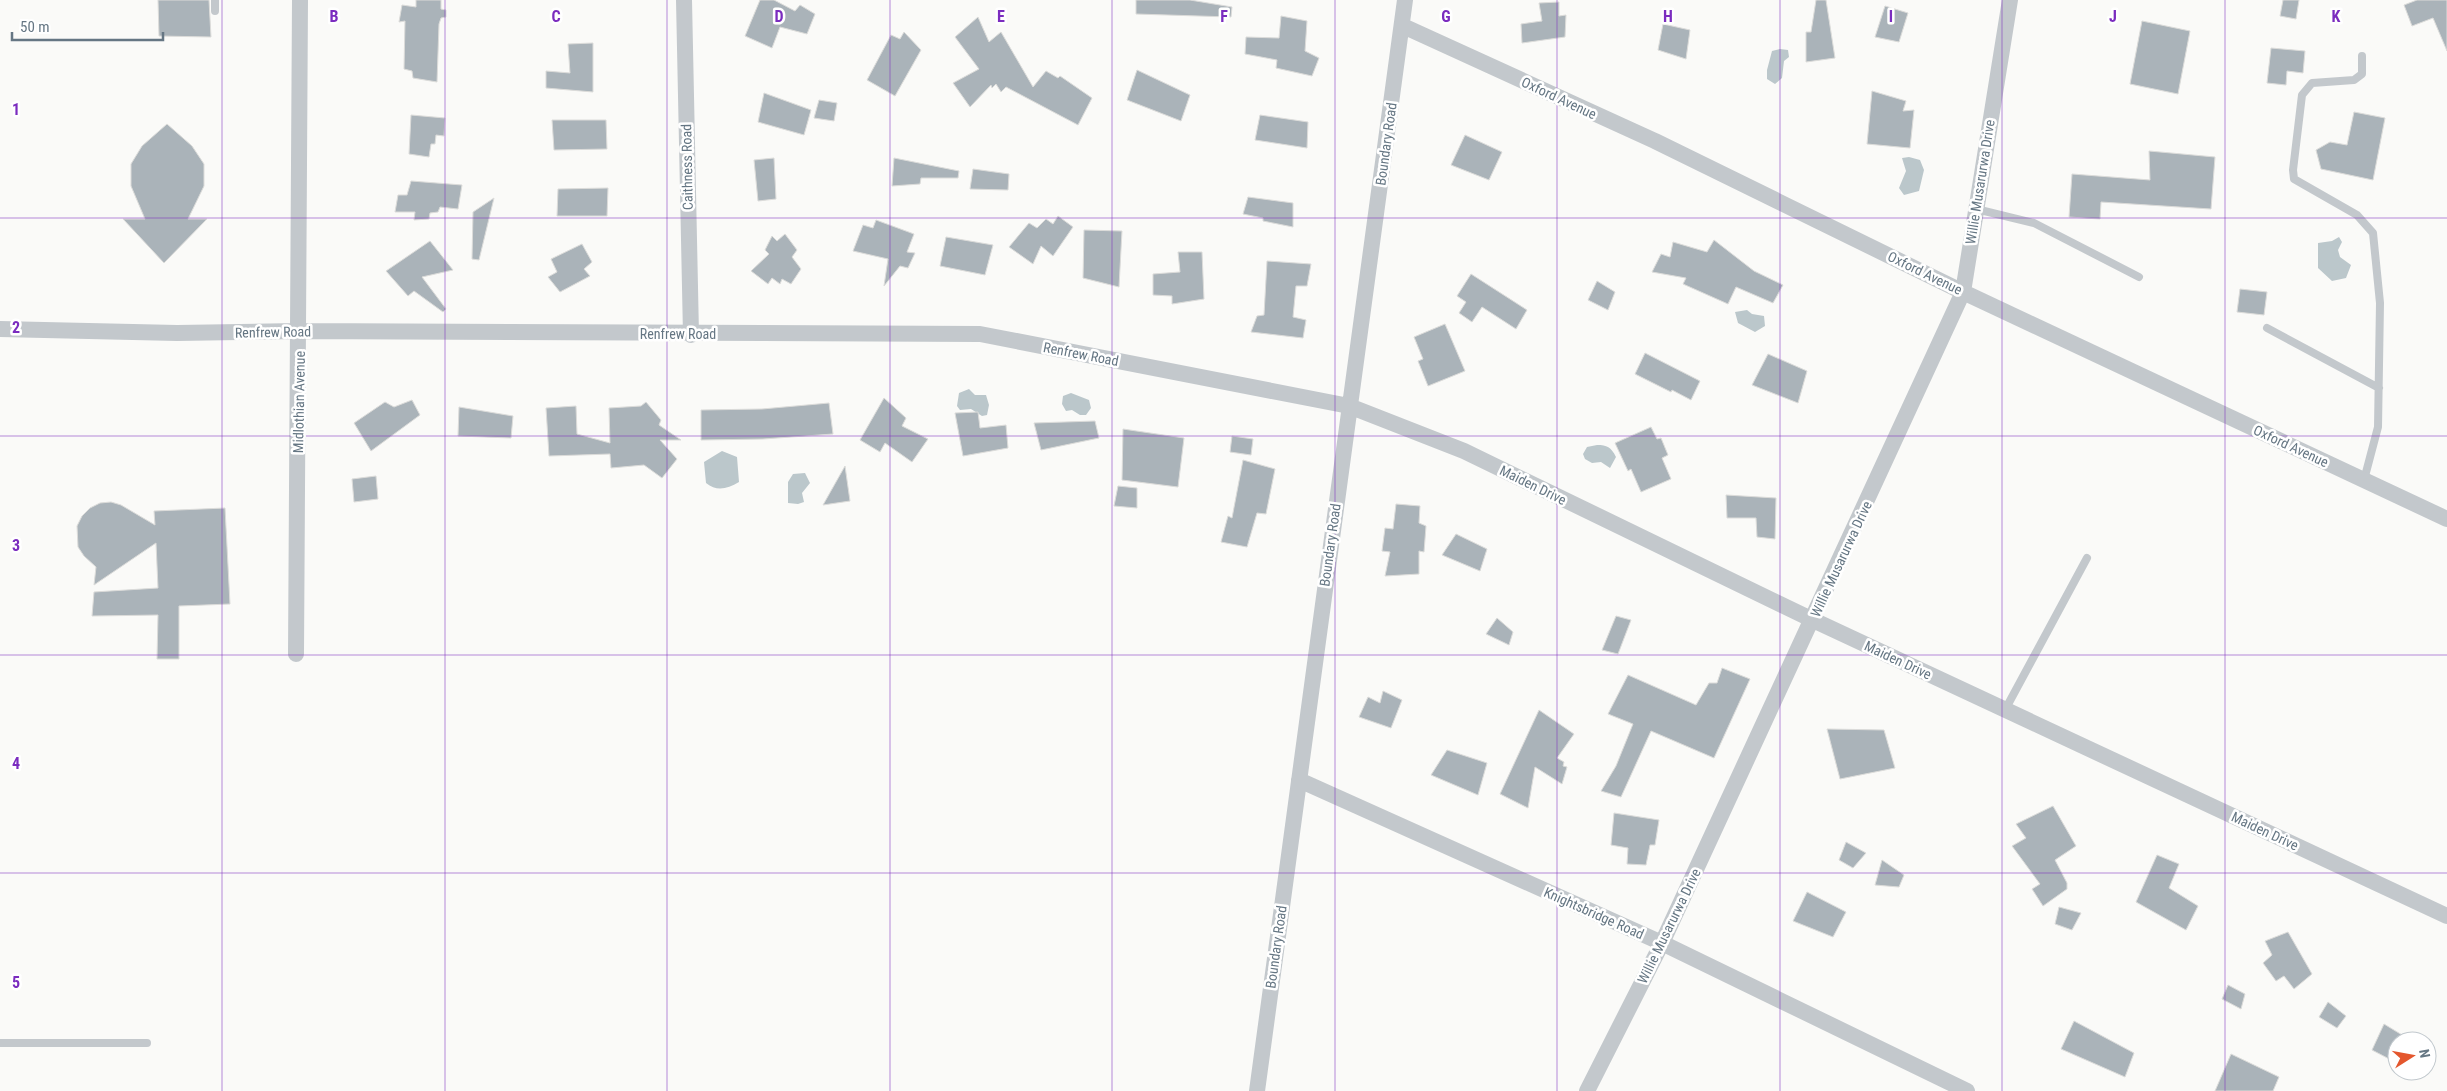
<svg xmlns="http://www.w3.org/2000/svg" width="2447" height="1091" font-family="'Roboto Condensed',sans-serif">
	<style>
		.water { fill: #bbc7cb }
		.building { fill: #aab3b9; stroke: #dcdcda }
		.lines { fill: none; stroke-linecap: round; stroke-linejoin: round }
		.service { stroke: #c3c8cc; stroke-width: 8 }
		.minor { stroke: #c3c8cc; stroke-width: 16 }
		.grid { fill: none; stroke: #7b2cbf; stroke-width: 1; stroke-opacity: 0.55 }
		.labels { text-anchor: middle; stroke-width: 5; stroke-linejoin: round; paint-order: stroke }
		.street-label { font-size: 14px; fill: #657683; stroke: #fff }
		.grid-label { font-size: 16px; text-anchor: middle; font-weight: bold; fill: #7b2cbf; stroke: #fff; stroke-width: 5; stroke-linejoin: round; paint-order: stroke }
	</style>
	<rect width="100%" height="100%" fill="#fafaf8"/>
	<path class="water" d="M1780 49 1788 50 1789 57 1784 61 1782 78 1775 84 1767 79V70L1772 51Z
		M1909 157 1920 160 1924 170 1919 191 1904 195 1899 188 1906 171 1902 158Z
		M2339 237 2342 242 2338 250 2340 257 2351 265 2346 278 2332 281 2318 268V243L2332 241Z
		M1747 310 1752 314 1764 316 1765 326 1755 332 1738 323 1735 312Z
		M969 389 975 395H986L989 405 987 415 982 416 971 409 960 410 957 406 959 393Z
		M1071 393 1089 400 1091 408 1086 415H1080L1072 410 1066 411 1062 404 1063 396Z
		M1597 445C1607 445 1611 447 1616 457L1610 468 1601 462 1592 463 1585 459 1583 454 1587 447Z
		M722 451 737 457 739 482C727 489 717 492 706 483L704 462Z
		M805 473 810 483 802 493 804 502 798 504 788 503V482L793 474Z"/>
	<path class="building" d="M158 0H209L211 37 159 36Z
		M416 0H441V9L446 10V17L441 18 439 24 437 82 413 78 412 71 404 69 405 21 399 22 402 5 416 7Z
		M760 0H774L795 11 800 5 815 14 807 34 780 27 772 48 745 36Z
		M1136 0H1190L1232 7 1231 17 1136 14Z
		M1816 0H1826L1835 58 1806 62V32H1811Z
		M2283 0H2299L2296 19 2280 16Z
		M2417 0H2447V51L2433 18 2412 26 2404 5Z
		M1559 2V16L1566 15 1565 37 1522 43 1521 24 1542 21 1539 3Z
		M1885 6 1908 13 1899 42 1875 37Z
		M1281 16 1307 21 1305 51 1319 58 1312 76 1276 68 1277 60 1245 54 1246 37 1279 38Z
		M978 17 989 42 1001 32 1033 87 1046 71 1058 78 1060 76 1092 98 1078 125 1006 87 1001 92 996 84 992 88 991 85 970 107 953 83 979 69 955 37Z
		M2142 21 2190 31 2178 94 2130 84Z
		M1663 24 1690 30 1686 59 1658 50Z
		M904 32 921 50 895 96 867 80 891 35 900 39Z
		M593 43V92L546 88V71L570 73 568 44Z
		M2271 48 2305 51 2303 73 2287 71 2286 85 2267 83Z
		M1137 70 1190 95 1181 121 1127 100Z
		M1872 91 1906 101 1903 111 1914 110 1910 148 1867 144Z
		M764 93 811 110 804 135 758 122Z
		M819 100 837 103 834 121 814 118Z
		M2354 112 2385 118 2373 180 2321 169 2316 150 2330 142 2347 145Z
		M411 115 445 118 444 136 436 135 435 144H431L429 157 409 154Z
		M1260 115 1308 122 1307 148 1255 140Z
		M552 120H606L607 149 554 150Z
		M167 124 192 146 204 164V186L188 219H207L164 263 123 219H145L131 186V164L142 146Z
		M1465 135 1502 152 1489 180 1451 165Z
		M2149 151 2215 157 2211 209 2101 202 2100 219 2069 217 2072 174 2150 180Z
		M774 158 776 199 758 201 754 160Z
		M894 158 959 171 958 178H921L920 184 892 186Z
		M973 169 1009 174 1008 190 970 189Z
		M411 181 462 185 458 209 440 207 438 212 430 213 429 219 414 220 415 212H395L398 195H407Z
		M608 188 607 216H557L558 189Z
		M1248 197 1293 203V227L1263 221V218L1243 214Z
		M494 198 479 260 472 259 473 212Z
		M1058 216 1073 227 1053 256 1041 246 1033 264 1009 247 1029 223 1037 228 1046 219 1053 224Z
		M876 220 914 234 907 252 915 253 908 268 900 266 884 286 888 259 853 251 863 225 873 228Z
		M1084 230 1122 231 1119 287 1083 278Z
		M785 234 797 250 792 257 801 269 791 284 782 279 780 284 772 278 768 284 751 271 769 254 765 250 772 236 777 241Z
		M946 237 993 245 985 275 940 266Z
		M1714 240 1754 271 1783 285 1773 303 1736 287 1728 304 1683 284 1686 278 1652 272 1661 254 1670 257 1673 242 1707 252Z
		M430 241 453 270 422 277 446 309 443 312 414 291 408 296 386 271Z
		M582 244 592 262 584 269 590 276 560 292 548 277 557 272 551 259Z
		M1178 252H1202L1204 299 1172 304V296L1153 295V274L1180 272Z
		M1267 261 1311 264 1307 286H1296L1293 317 1306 320 1303 338 1251 332 1257 316 1264 315Z
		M1471 274 1527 310 1516 329 1482 307 1472 322 1459 313 1466 302 1457 296Z
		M1597 281 1615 292 1608 310 1588 300Z
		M2240 289 2267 292 2264 315 2237 312Z
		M1445 324 1465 371 1428 386 1418 361 1423 359 1414 337Z
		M1645 353 1700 381 1691 400 1672 390 1671 392 1635 374Z
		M1768 354 1807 371 1798 403 1752 385Z
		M884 398 906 418 902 426 928 439 912 462 885 443 880 452 860 440Z
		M412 400 420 415 371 451 354 423 385 402 394 407Z
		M646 402 661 420 659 425 681 440H660L677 459 662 478 644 465 611 468 610 454 549 456 546 408 576 406 577 434 610 443 609 408 641 406Z
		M829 403 833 434 763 439 701 440V410L762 409Z
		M459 407 513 416 511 438 458 436Z
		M978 412 980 428 1006 425 1008 448 963 456 955 413Z
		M1095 421 1099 438 1041 450 1034 423Z
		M1651 427 1657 439 1661 438 1668 455 1662 458 1671 479 1641 492 1631 469 1628 471 1615 443Z
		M1123 429 1184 438 1178 487 1122 480Z
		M1232 436 1253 439 1251 455 1230 452Z
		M1243 460 1275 469 1266 514 1257 513 1247 547 1221 542 1228 516 1232 518Z
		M845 466 850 501 823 505Z
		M376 476 378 499 354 502 352 479Z
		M1118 486 1137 488V508L1114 506Z
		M1726 495 1776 498 1775 539 1757 537 1756 518H1727Z
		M111 502 121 505 155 525 154 511 225 508 230 604 179 606V659H157L158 615 92 616 94 592 158 588 156 543 94 585 96 567 84 556 78 547 77 526 82 516 90 508 100 503Z
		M1396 504 1420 506 1419 523 1426 526 1424 552 1419 551V574L1385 576 1390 552 1382 551 1385 528 1393 529Z
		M1456 534 1487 549 1480 571 1442 555Z
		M1616 616 1631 620 1618 654 1602 650Z
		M1497 618 1513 632 1509 645 1486 634Z
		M1722 668 1750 679 1714 758 1651 731 1621 797 1601 791 1616 766 1633 724 1608 714 1628 675 1696 705 1709 683H1717Z
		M1383 691 1402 700 1391 728 1359 717 1368 697 1380 703Z
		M1539 710 1574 734 1557 758 1564 762 1563 766 1567 767 1562 784 1535 767 1528 808 1500 794Z
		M1827 729 1884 730 1895 768 1840 779Z
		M1447 750 1487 763 1478 795 1431 775Z
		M2053 806 2076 846 2055 860 2067 883V889L2043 906 2032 889 2040 884 2012 846 2026 838 2016 824Z
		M1614 813 1659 820 1655 845H1650L1646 865 1627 864 1628 848 1611 845Z
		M1846 842 1866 853 1853 868 1839 860Z
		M2157 855 2179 864 2169 888 2198 906 2186 930 2136 902Z
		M1882 860 1904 875 1899 887 1875 885Z
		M1807 892 1846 912 1833 937 1793 921Z
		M2059 907 2081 913 2072 930 2055 924Z
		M2288 932 2312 974 2294 989 2284 976 2276 981 2263 963 2272 955 2265 941Z
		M2228 985 2245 994 2241 1009 2222 999Z
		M2328 1002 2346 1016 2337 1028 2319 1017Z
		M2074 1021 2134 1053 2125 1077 2061 1049Z
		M2384 1024 2412 1041H2397V1063L2372 1050Z
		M2231 1054 2279 1077 2273 1091H2215Z"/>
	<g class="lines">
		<path class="service" d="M215 0V11
			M2362 56V74L2354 80 2312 83 2302 95 2293 170 2294 179 2357 215 2373 233 2380 303 2378 427 2364 480
			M1976 209 2034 223 2139 277
			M2267 328 2379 388
			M2005 710 2087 558
			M0 1043H147"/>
		<path class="minor" d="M684 0 691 335
			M1403 26 1655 141 1963 292 2447 519
			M0 329 177 333 299 331 980 334 1349 406 1464 451 1813 620 2447 916
			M296 654 300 0
			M1299 780 1662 943 1967 1091
			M1257 1091 1405 0
			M1587 1091 1662 943 1963 292 2010 0"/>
	</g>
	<path class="grid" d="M222 0V1091M445 0V1091M667 0V1091M890 0V1091M1112 0V1091M1335 0V1091M1557 0V1091M1780 0V1091M2002 0V1091M2225 0V1091M0 218H2447M0 436H2447M0 655H2447M0 873H2447"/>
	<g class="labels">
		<g class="street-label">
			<text transform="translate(1559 98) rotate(25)" y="5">Oxford Avenue</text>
			<text transform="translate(1386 144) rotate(-82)" y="5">Boundary Road</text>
			<text transform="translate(687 167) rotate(-91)" y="5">Caithness Road</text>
			<text transform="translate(1980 182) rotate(-81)" y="5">Willie Musarurwa Drive</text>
			<text transform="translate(1925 273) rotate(26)" y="5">Oxford Avenue</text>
			<text transform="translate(273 332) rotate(-1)" y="5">Renfrew Road</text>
			<text x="678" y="339">Renfrew Road</text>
			<text transform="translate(1081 354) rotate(11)" y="5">Renfrew Road</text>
			<text transform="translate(299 402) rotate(-89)" y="5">Midlothian Avenue</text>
			<text transform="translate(2291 446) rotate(25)" y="5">Oxford Avenue</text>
			<text transform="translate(1533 485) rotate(26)" y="5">Maiden Drive</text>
			<text transform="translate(1330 545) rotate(-82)" y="5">Boundary Road</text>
			<text transform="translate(1841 559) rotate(-65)" y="5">Willie Musarurwa Drive</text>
			<text transform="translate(1898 660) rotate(25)" y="5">Maiden Drive</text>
			<text transform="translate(2265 831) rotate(25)" y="5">Maiden Drive</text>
			<text transform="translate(1594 913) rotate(24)" y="5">Knightsbridge Road</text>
			<text transform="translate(1669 926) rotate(-64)" y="5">Willie Musarurwa Drive</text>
			<text transform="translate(1276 947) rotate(-82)" y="5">Boundary Road</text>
		</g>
	</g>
	<g class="grid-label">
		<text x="334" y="22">B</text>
		<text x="556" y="22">C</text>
		<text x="779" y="22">D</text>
		<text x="1001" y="22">E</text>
		<text x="1224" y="22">F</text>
		<text x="1446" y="22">G</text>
		<text x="1668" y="22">H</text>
		<text x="1891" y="22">I</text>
		<text x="2113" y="22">J</text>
		<text x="2336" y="22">K</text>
		<text x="16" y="115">1</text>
		<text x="16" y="333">2</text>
		<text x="16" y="551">3</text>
		<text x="16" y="769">4</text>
		<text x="16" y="988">5</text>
	</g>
	<g transform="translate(2412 1056) rotate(79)"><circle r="24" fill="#ffffff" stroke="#c1c8cd"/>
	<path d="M0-4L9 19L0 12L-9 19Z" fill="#e4572e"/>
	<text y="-8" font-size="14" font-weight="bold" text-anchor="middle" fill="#657683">N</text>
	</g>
	<path d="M12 32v8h151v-8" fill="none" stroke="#657683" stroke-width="2.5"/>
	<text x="20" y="32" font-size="15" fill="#657683" stroke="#ffffff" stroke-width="4" paint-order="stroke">50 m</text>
</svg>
